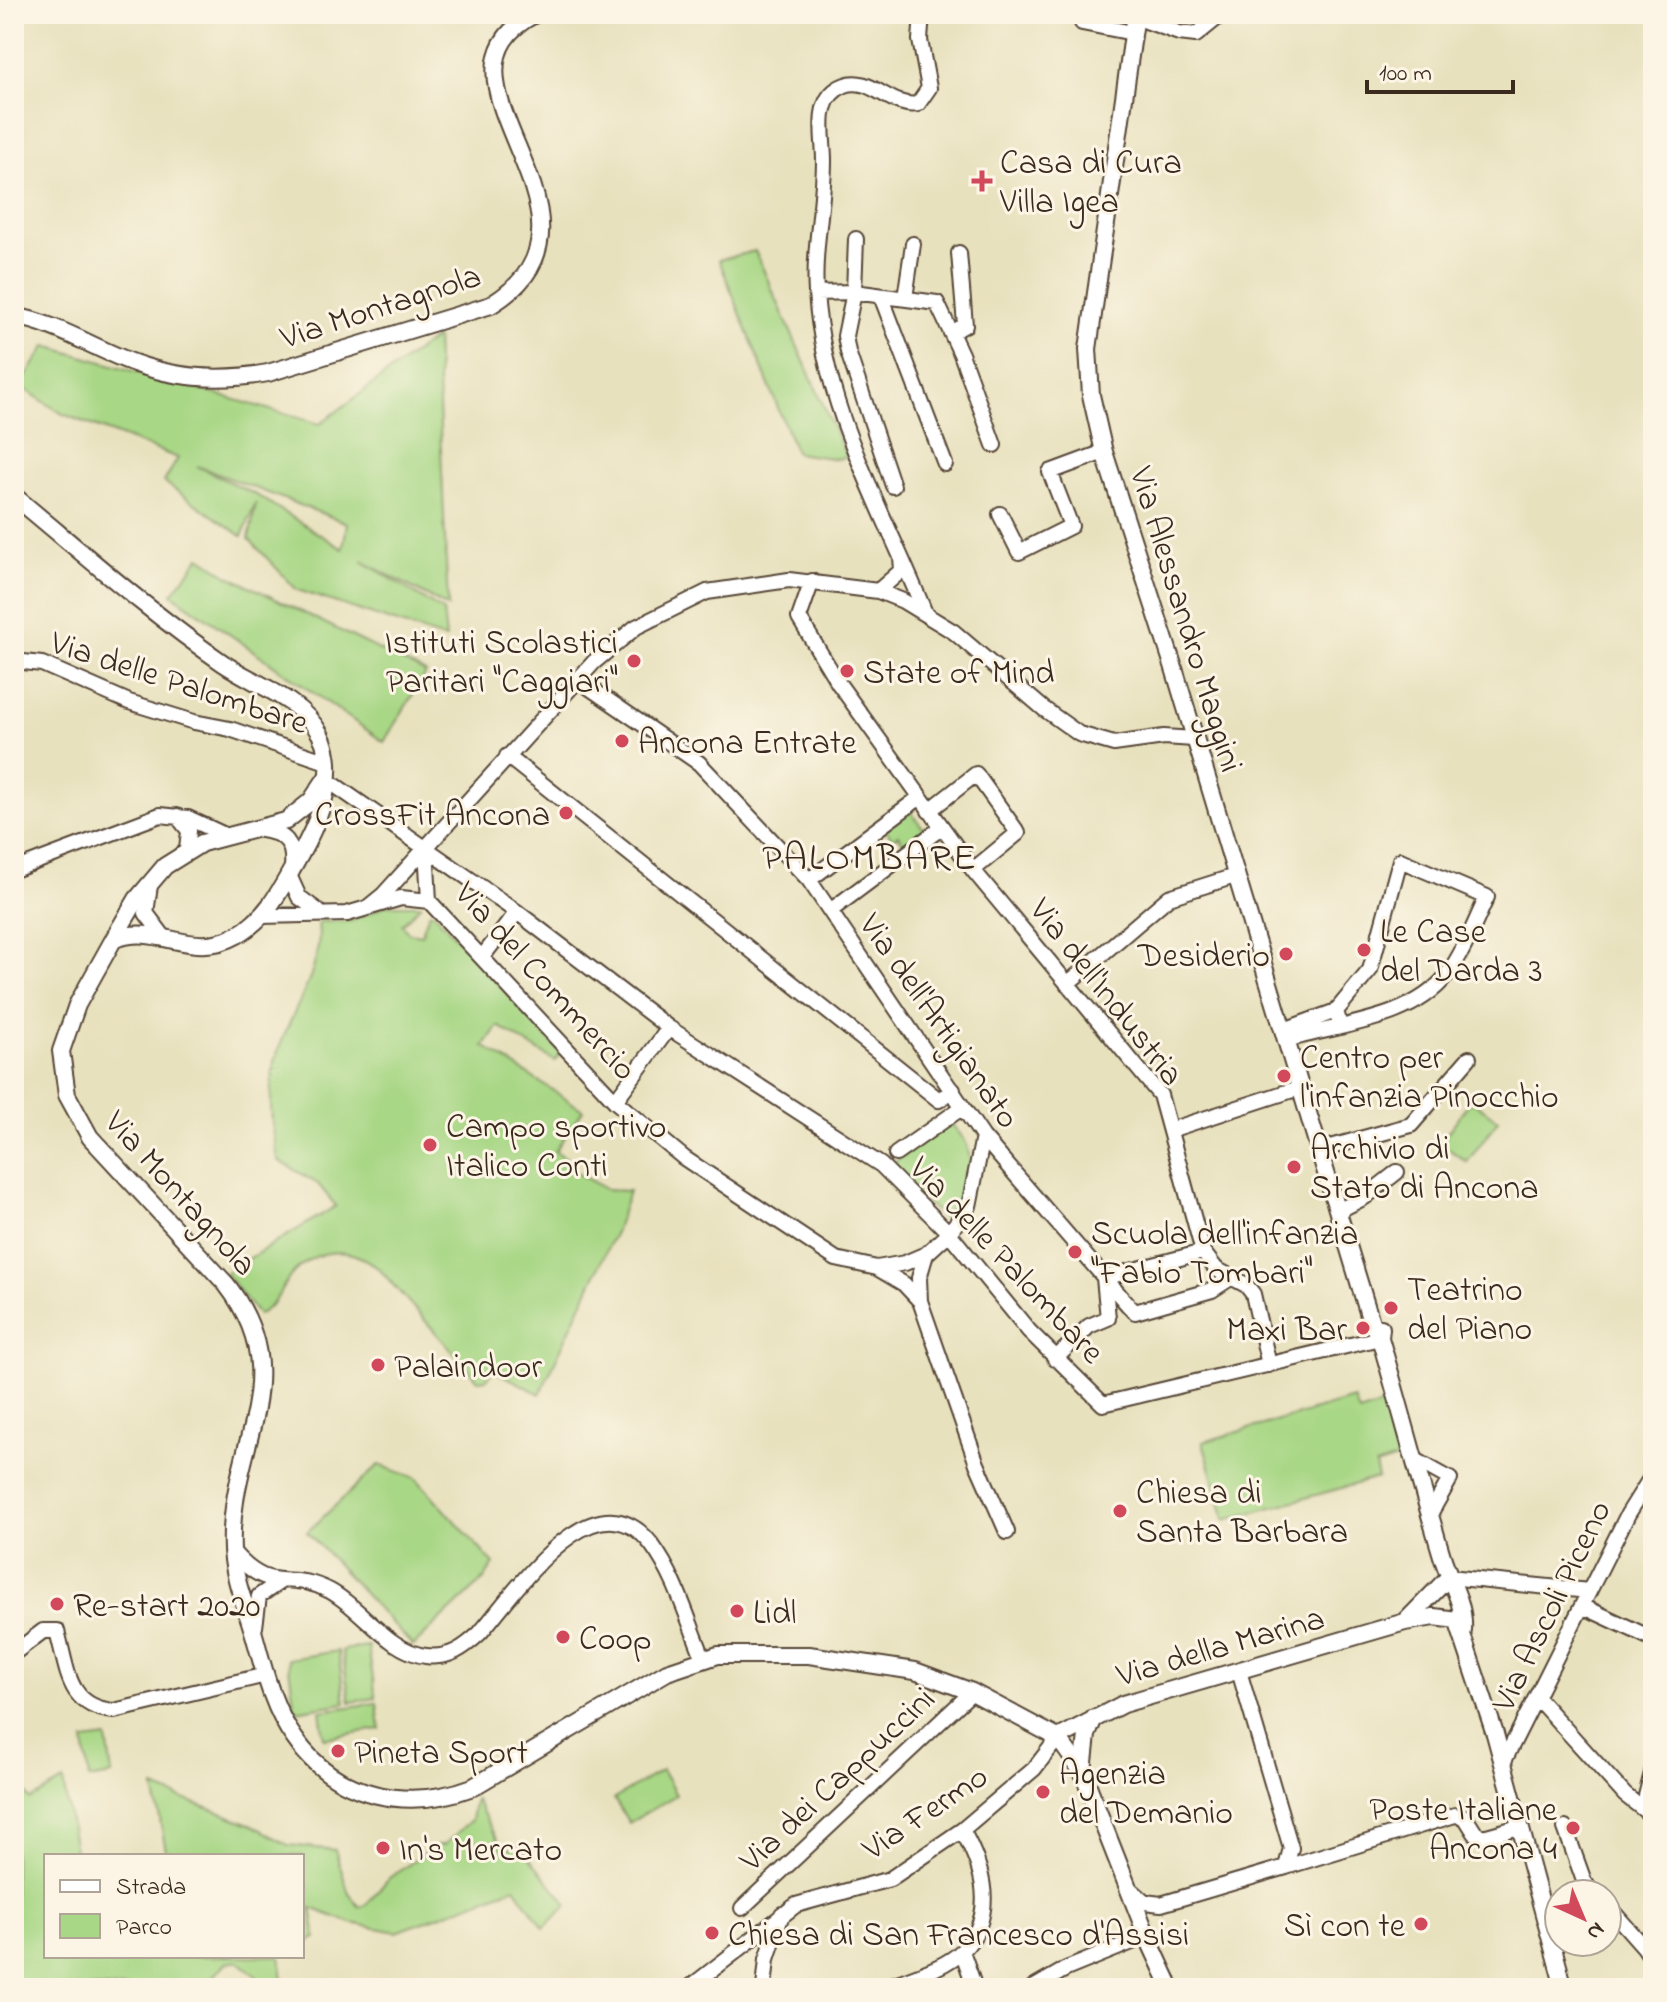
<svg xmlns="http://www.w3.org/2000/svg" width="1667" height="2002" font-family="'Indie Flower',sans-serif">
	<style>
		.green { fill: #a8d785; stroke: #728052; stroke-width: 2; fill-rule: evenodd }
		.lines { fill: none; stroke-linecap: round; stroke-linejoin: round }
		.minor-casing { stroke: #554536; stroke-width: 18 }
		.major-casing { stroke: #554536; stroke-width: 20 }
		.minor { stroke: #fff; stroke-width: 14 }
		.major { stroke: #fff; stroke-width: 16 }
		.poi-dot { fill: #d1495b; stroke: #fcf5e5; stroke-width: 3 }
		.labels { text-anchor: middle; stroke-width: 6; stroke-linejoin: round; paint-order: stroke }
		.poi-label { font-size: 34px; fill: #3b2a1e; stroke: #fcf5e5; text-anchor: start }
		.street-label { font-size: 34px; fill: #3b2a1e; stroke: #fcf5e5 }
		.quarter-label { font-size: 38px; letter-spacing: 2px; fill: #3b2a1e; stroke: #fcf5e5 }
	</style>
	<rect width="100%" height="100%" fill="#fcf5e5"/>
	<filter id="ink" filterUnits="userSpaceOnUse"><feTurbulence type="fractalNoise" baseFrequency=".0125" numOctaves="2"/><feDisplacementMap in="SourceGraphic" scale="16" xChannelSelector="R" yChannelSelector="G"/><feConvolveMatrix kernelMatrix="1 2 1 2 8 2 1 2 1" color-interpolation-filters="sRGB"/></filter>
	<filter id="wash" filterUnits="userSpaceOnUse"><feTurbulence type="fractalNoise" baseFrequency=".006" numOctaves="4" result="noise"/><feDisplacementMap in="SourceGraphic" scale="32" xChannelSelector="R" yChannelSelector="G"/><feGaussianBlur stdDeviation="1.8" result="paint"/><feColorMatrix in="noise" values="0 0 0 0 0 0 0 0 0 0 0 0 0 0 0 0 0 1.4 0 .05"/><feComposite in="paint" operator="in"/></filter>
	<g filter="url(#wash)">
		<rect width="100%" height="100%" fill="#e8e1be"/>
		<path class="green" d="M755 251 846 456 838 459 796 453 719 260Z
			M436 337 448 607 362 561 443 611 446 639 297 590 249 539 256 503 242 536 164 482 178 458 63 414 20 386 46 346 320 424ZM197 466 347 523 343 549 258 496Z
			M200 557 229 576 426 673 384 742 172 594Z
			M910 811 924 829 904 844 898 835 893 839 885 829Z
			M386 905H421L402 924 409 933 421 935 429 913 433 912 561 1053 555 1061 498 1026 484 1046 583 1110 555 1151 565 1157 569 1169 608 1190 629 1191 616 1230 540 1394 493 1370 487 1379 478 1380 380 1270C353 1246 320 1246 294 1272 277 1290 284 1298 258 1315L225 1273 336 1206 318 1184 278 1160C272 1128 267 1093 275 1061 287 1015 325 972 318 922L352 921Z
			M1471 1100 1498 1120 1467 1162 1440 1143Z
			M951 1123C955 1129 963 1136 966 1143 975 1167 968 1204 948 1219L942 1218 890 1165Z
			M1354 1399 1359 1413 1383 1405 1400 1458 1375 1466 1378 1478 1225 1520 1203 1442Z
			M379 1465 416 1478 494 1564 484 1579 413 1646 307 1532Z
			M368 1646 376 1698 350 1702 342 1650Z
			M338 1651 345 1703 295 1711 288 1659Z
			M377 1703 380 1729 324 1738 320 1711Z
			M107 1738 112 1775 89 1779 84 1741Z
			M662 1770 676 1795 629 1823 614 1799Z
			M14 1771 30 1800 63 1781 76 1856H46V1956H280L284 1988H270L238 1961 226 1963 202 1988H14Z
			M154 1788 253 1825 288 1845 335 1850 349 1894 360 1907 366 1905 389 1878 437 1845H444L471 1820 475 1799 504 1850 520 1846 568 1905 544 1928 515 1887 397 1932 351 1923 311 1908 316 1938 302 1944V1856H167Z"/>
	</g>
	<g filter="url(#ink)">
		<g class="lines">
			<defs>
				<path id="minor" d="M922 14 920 40 929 88 918 104C891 109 870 75 845 85 813 97 824 135 824 160 824 205 813 248 816 293 825 414 881 504 925 613
					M1083 14 1082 23 1133 33
					M1135 17 1179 33 1196 35 1222 14
					M856 239 854 292 845 336 848 352 893 486
					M816 293 854 292 937 303 961 354 994 445
					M881 296 945 464
					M905 298 913 244
					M951 333 965 325 959 253
					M1000 514 1019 552 1071 526 1050 472 1104 452
					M812 581 799 618 839 684 973 870 1160 1095 1203 1252 1216 1269 1246 1285 1253 1294 1269 1365
					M878 591 902 570 901 557
					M14 661 42 664 129 702 194 722 230 729 327 762
					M577 679 699 763 809 880 983 1137 1128 1305 1135 1312 1212 1290 1229 1279
					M507 756 939 1100 953 1090
					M336 786 517 912 669 1028 881 1165 949 1233 1029 1331 1103 1404 1380 1338
					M929 811 976 774 1018 833 973 870
					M177 816 189 831 187 850
					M261 830C286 833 294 843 292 868
					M426 847 429 901 615 1101 684 1158 836 1259 877 1268 905 1263 926 1254 949 1233 969 1206 983 1137
					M14 870 160 815 188 818 227 836
					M289 875 299 897 318 911
					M809 880 919 798
					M150 885 146 913 164 937
					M367 908 383 895 594 662 636 627 707 592 789 580 878 591 903 601 954 632 1044 709 1079 734 1114 744 1164 737 1194 739
					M830 911 941 828
					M261 916 347 914 401 898 429 901
					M483 956 517 912
					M1067 984 1169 897 1235 876
					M1284 1030 1336 1011 1338 1018
					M1287 1040C1339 1024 1411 1021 1447 975 1464 952 1475 922 1487 897L1400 860 1370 970 1336 1011
					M615 1101 669 1028
					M1170 1130 1302 1087
					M1320 1150 1411 1125 1469 1058
					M896 1154 963 1107
					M1338 1211 1365 1197 1397 1172
					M926 1254 919 1278 920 1301 977 1464 1007 1532
					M877 1268 904 1284 920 1301
					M1055 1359 1089 1326 1108 1318 1104 1278 1203 1252
					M1414 1459 1450 1479 1430 1514
					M232 1551C272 1598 287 1568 330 1591 362 1608 389 1652 426 1656 449 1659 464 1648 480 1633 515 1593 595 1469 652 1545 676 1577 688 1621 703 1657
					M1449 1577 1589 1591
					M1582 1606 1653 1639
					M255 1627 259 1596 281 1581
					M14 1653 43 1631H57C68 1670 67 1707 114 1711L266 1675
					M1537 1698 1625 1795 1653 1817
					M1503 1763 1628 1514 1653 1474
					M1653 1769 1646 1796 1653 1816
					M1565 1828 1584 1881 1593 1894
					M1286 1867 1455 1815 1465 1817 1475 1833 1483 1837 1519 1827
					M1129 1888 1145 1902 1161 1904 1286 1867 1291 1848 1239 1671
					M1607 1905 1644 1947
					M742 1908 972 1692
					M1653 1937 1650 1936 1644 1947 1653 1961
					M962 1951 975 1988
					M689 1988 796 1905 890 1879 962 1830 1034 1769 1058 1738
					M764 1988 767 1959 782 1914
					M884 1988C908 1978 944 1969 962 1951 998 1915 983 1867 962 1830
					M1033 1988 1066 1969 1147 1936"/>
				<path id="major" d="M1136 14 1088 349 1091 395 1104 452 1173 665 1371 1322 1380 1338
					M14 316C58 324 93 348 134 363 177 379 223 381 268 373L491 305C633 218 410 79 535 14
					M14 496C82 552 149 612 223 663 254 684 301 699 320 734 340 771 319 821 300 855 283 885 269 917 237 935 191 961 159 922 115 939
					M327 777 311 801 286 821 202 843 165 866 137 899 121 926 77 1005 61 1051 67 1095 90 1137 226 1284C300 1379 227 1446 232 1550 234 1581 247 1609 255 1638 264 1671 274 1711 295 1739 337 1799 409 1811 473 1787L667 1672 718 1655H809L915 1671 972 1692 1058 1738 1083 1773 1147 1936 1171 1988
					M1381 1328 1380 1338C1401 1410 1420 1483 1442 1556 1450 1582 1465 1603 1463 1631
					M1405 1622 1449 1577
					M1058 1738 1123 1704 1405 1622 1434 1617 1457 1620 1495 1734 1564 1988
					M1083 1771 1087 1735 1094 1718"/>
			</defs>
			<use href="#minor" class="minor-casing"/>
			<use href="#major" class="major-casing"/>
			<use href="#minor" class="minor"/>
			<use href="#major" class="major"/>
		</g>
	</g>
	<g class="poi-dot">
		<path d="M978 169h8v8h8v8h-8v8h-8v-8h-8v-8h8z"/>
		<circle cx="634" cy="661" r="8"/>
		<circle cx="847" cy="671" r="8"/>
		<circle cx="622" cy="741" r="8"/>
		<circle cx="566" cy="813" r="8"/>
		<circle cx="1364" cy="950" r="8"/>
		<circle cx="1286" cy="954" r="8"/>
		<circle cx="1284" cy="1076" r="8"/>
		<circle cx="430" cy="1145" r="8"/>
		<circle cx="1294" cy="1167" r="8"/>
		<circle cx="1075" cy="1252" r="8"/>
		<circle cx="1391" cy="1308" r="8"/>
		<circle cx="1363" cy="1328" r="8"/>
		<circle cx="378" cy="1365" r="8"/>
		<circle cx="1120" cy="1511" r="8"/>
		<circle cx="57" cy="1604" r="8"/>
		<circle cx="737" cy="1611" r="8"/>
		<circle cx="563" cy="1637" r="8"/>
		<circle cx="338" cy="1751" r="8"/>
		<circle cx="1043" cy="1792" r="8"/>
		<circle cx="1573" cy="1828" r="8"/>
		<circle cx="383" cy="1848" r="8"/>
		<circle cx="1421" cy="1924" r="8"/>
		<circle cx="712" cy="1933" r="8"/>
	</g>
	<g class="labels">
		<g class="poi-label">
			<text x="1000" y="173">Casa di Cura<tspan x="1000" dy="39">Villa Igea</tspan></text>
			<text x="618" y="653" text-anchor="end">Istituti Scolastici<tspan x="618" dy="39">Paritari "Caggiari"</tspan></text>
			<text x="863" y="683">State of Mind</text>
			<text x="638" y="753">Ancona Entrate</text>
			<text x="550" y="825" text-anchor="end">CrossFit Ancona</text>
			<text x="1380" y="942">Le Case<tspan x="1380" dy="39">del Darda 3</tspan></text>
			<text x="1270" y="966" text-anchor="end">Desiderio</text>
			<text x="1300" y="1068">Centro per<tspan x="1300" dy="39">l'infanzia Pinocchio</tspan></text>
			<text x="446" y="1137">Campo sportivo<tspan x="446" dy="39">Italico Conti</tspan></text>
			<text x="1310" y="1159">Archivio di<tspan x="1310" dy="39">Stato di Ancona</tspan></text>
			<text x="1091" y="1244">Scuola dell'infanzia<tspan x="1091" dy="39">"Fabio Tombari"</tspan></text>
			<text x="1407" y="1300">Teatrino<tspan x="1407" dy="39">del Piano</tspan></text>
			<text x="1347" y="1340" text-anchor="end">Maxi Bar</text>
			<text x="394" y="1377">Palaindoor</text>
			<text x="1136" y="1503">Chiesa di<tspan x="1136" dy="39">Santa Barbara</tspan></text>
			<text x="73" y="1616">Re-start 2020</text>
			<text x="753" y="1623">Lidl</text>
			<text x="579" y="1649">Coop</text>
			<text x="354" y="1763">Pineta Sport</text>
			<text x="1059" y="1784">Agenzia<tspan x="1059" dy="39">del Demanio</tspan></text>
			<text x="1557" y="1820" text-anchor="end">Poste Italiane<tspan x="1557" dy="39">Ancona 4</tspan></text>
			<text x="399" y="1860">In's Mercato</text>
			<text x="1405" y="1936" text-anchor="end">Sì con te</text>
			<text x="728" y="1945">Chiesa di San Francesco d'Assisi</text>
		</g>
		<g class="street-label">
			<text transform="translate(380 305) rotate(-18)" y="12">Via Montagnola</text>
			<text transform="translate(1188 619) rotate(73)" y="12">Via Alessandro Maggini</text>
			<text transform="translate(180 681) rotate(18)" y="12">Via delle Palombare</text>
			<text transform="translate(547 980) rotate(48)" y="12">Via del Commercio</text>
			<text transform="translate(1108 991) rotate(52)" y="12">Via dell'Industria</text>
			<text transform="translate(941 1020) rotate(55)" y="12">Via dell'Artigianato</text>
			<text transform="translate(182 1192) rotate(48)" y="12">Via Montagnola</text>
			<text transform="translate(1008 1259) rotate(47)" y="12">Via delle Palombare</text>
			<text transform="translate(1550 1605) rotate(-64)" y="12">Via Ascoli Piceno</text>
			<text transform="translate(1220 1645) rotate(-16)" y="12">Via della Marina</text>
			<text transform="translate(836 1778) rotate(-43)" y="12">Via dei Cappuccini</text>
			<text transform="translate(924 1811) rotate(-34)" y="12">Via Fermo</text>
		</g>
		<g class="quarter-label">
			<text x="870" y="869">PALOMBARE</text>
		</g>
	</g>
	<rect width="1667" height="2002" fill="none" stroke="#fcf5e5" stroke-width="48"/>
	<rect x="44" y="1854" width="260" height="104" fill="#fcf5e5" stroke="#afa495" stroke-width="2"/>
	<rect x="60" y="1880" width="40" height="12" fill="#ffffff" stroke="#afa495" stroke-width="2"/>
	<text x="116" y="1894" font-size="24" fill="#3b2a1e">Strada</text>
	<rect x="60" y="1914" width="40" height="24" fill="#a8d785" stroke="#afa495" stroke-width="2"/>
	<text x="116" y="1934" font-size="24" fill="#3b2a1e">Parco</text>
	<g transform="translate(1583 1918) rotate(136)"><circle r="38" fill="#fcf5e5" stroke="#afa495" stroke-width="2"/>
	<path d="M0-6L14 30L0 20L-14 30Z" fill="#d1495b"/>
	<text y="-12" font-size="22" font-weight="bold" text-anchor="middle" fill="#3b2a1e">N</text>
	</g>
	<path d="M1367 80v12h146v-12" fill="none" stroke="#3b2a1e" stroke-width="4"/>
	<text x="1379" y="80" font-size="24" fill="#3b2a1e" stroke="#fcf5e5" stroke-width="6" paint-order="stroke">100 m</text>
</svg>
